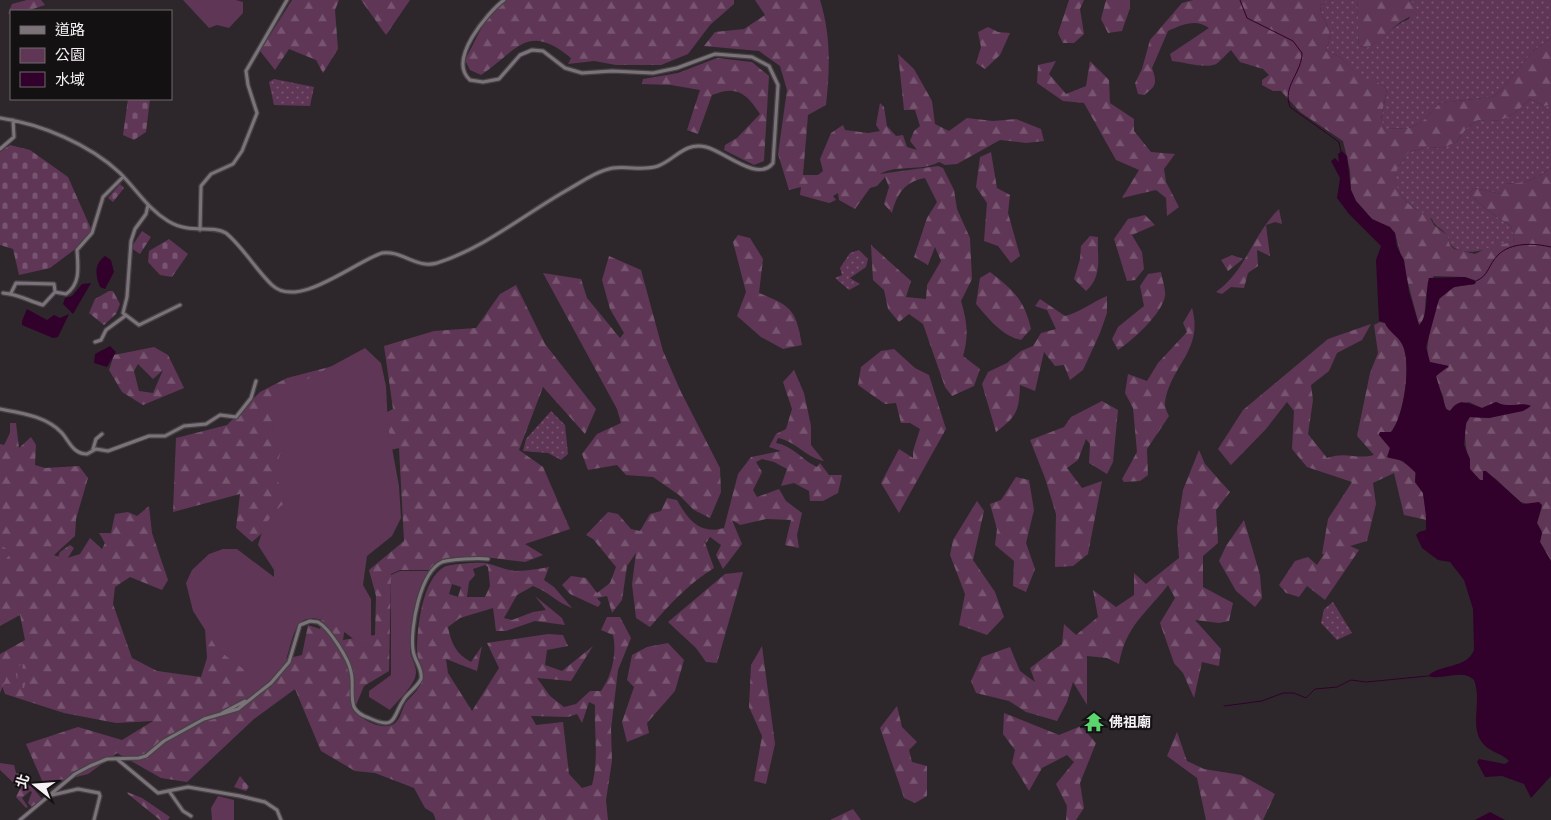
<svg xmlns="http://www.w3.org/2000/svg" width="1551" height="820" font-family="Overpass,'Noto Sans TC',sans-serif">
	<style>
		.grass { fill: url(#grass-dots) }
		.forest { fill: url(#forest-firs); fill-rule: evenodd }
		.cemetery { fill: url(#cemetery-stones) }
		.green { fill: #5f3656 }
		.water { fill: #31002b }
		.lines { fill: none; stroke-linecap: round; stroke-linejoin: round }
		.stream { stroke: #31002b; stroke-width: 1 }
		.street-casing { stroke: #474245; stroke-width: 5.5 }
		.street { stroke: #7b7379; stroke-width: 3 }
		.labels { text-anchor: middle; stroke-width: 4.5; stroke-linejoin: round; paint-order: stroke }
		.poi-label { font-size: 14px; font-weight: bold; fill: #f5f1f4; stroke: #141113; text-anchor: start }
	</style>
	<defs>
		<pattern id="grass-dots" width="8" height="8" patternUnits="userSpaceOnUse" patternTransform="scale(1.25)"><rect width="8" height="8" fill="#5f3656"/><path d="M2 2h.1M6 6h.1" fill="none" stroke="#77546f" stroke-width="1.8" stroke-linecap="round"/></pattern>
		<pattern id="forest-firs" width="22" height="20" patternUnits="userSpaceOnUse" patternTransform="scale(1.25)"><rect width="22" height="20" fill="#5f3656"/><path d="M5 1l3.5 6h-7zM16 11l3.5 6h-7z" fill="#77546f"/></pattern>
		<pattern id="cemetery-stones" width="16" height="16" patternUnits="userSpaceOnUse" patternTransform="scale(1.25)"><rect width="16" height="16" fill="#5f3656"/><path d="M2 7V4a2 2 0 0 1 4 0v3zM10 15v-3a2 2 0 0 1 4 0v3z" fill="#77546f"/></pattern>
	</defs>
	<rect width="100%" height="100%" fill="#2d272c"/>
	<path class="grass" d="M1334 0H1357C1359 15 1357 31 1359 46L1366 48C1382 40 1393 25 1409 19L1414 4 1409 0H1551V38L1533 51 1501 90 1492 97 1440 103 1422 122 1409 128 1385 129 1381 120 1387 89 1376 81H1364L1341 58 1326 50C1337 23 1321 26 1320 5Z
		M274 79 314 87 310 106 274 105 269 82Z
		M1530 99 1544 106 1551 105V168C1535 179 1524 185 1505 183L1501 194 1474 188 1469 194 1491 213 1511 226 1515 241C1498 245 1466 260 1452 246 1448 242 1449 237 1445 233 1440 227 1435 227 1432 219 1416 211 1390 193 1396 172 1398 166 1405 158 1409 152L1428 147 1443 148 1456 142 1467 128 1478 120C1503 124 1513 116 1530 99Z
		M859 250 868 259 866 267 850 278 860 284 849 290 835 278 842 275 840 268 850 253Z
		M551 411 565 425 568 454 561 460 548 453 523 451 526 439Z
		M1333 602 1352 633 1337 640 1321 623 1324 609Z"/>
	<path class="forest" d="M27 0H41L45 5 27 11H11V13L8 14 12 4Z
		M292 0H339L335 10 338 49 323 73 316 60 289 49 275 70 260 51Z
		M361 0H410L386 35Z
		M506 0H734V4L710 25 688 54 661 65H616L594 61 568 64 571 58C527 22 518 50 481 75L470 70 465 60 484 23Z
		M755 0H820C831 35 830 69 826 105L808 115 803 175H818L823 171 820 159 831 133 843 125 845 130 868 133 880 131 876 125 880 103 884 107 887 126 896 136 903 135 907 147 917 150 910 141 914 131 920 126 915 110H904L898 54 914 69 932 101 935 124 949 131 967 118 993 121 1016 119 1041 129 1044 141 1026 143 1000 140 957 164 945 165 939 162C920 172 898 164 880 174L938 166 943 168 954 190 957 209 970 238 972 279 961 301C967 321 969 336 963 356L980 369 974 386 952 396 945 387 923 324 909 314 899 322 888 309 884 290 873 280 871 245 911 281 906 297 926 299 927 285 941 261 935 247 928 265 914 257 927 218 937 202 925 178C904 182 897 194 892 213L884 204 889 187 885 177 877 186 870 188 855 209 839 200 838 193 833 196 836 200 829 203 800 195 801 187 789 190 778 154 787 90 780 66 759 51 704 46 715 32 744 29 765 15Z
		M1069 0H1084L1080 9 1084 34 1074 43H1063L1058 33Z
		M1106 0H1130V8L1122 31 1108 33 1101 19Z
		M1193 0H1334L1320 5C1321 26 1337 24 1326 50L1341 58 1364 80 1376 81 1387 89 1381 119 1385 129 1409 128 1422 122 1440 103 1492 97 1501 90 1533 51 1551 38V105L1544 106 1530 99C1513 116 1503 124 1478 120L1467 128 1456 142 1443 148 1428 147 1409 152C1405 158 1398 166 1396 173 1392 190 1412 212 1428 214L1434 225 1447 235 1450 245 1454 249 1475 254 1487 248 1515 241 1511 226 1491 213 1469 194 1474 188 1501 194 1504 183C1524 185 1535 179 1551 168V561L1540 542 1542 531 1537 523 1542 507 1520 502 1496 479 1483 471V480H1480L1471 472C1468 458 1460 428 1470 417L1489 418 1529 408 1504 406 1496 402 1482 408 1469 402 1449 411C1443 406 1445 403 1443 396 1437 381 1429 375 1449 367 1444 365 1435 367 1430 363 1422 355 1435 303 1442 295 1451 285 1463 286 1475 284L1474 280 1465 277 1434 276C1420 292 1430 316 1419 325L1395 233 1372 219 1356 201 1351 190 1350 170 1343 141 1300 112 1281 91H1273L1262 85V80L1269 75 1263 69 1240 62 1231 50C1226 54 1221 61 1216 64 1207 69 1183 62 1172 61L1170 54 1209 28C1196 18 1181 25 1168 31L1152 68C1157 82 1157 86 1144 95L1138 94 1135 83 1142 69 1150 40 1182 3Z
		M1357 0H1409L1414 4 1417 11C1411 17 1404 19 1398 24 1387 33 1379 42 1366 48L1359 46C1357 31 1359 15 1357 0Z
		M988 27 998 32 1010 33 1000 55 985 69 976 63 981 47 978 32Z
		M717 58 752 62 769 76 764 161 754 165 724 150 725 145 737 138 760 114C746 93 737 85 712 95L698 134 687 130 700 90 671 85 642 84 643 79 678 73Z
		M1056 61 1049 74 1066 94 1086 86 1090 61 1109 80 1110 103 1134 119V131L1151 152 1175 154 1164 169 1166 182 1179 207 1167 216 1166 198 1156 190 1122 198 1139 170 1116 160 1084 103 1063 101 1037 83 1038 65Z
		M991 152 997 188 1010 195 1008 213 1020 256 1011 263 998 246 984 241 987 203 976 187 980 157Z
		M1279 209 1282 224 1275 222 1266 225 1270 256 1257 250 1258 266 1248 273 1244 288 1231 287 1222 294 1216 292C1246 271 1253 234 1279 209Z
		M1145 215 1155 225 1132 235 1142 252 1144 269 1135 280 1127 281 1114 239 1128 219Z
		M738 235 750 238 763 259 759 293C792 306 796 310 802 345L783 349 761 337 737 316 746 292 733 242Z
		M1090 236 1098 237C1097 258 1103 276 1086 291L1074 279 1080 259 1081 246Z
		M1232 255 1243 259 1228 271 1221 260Z
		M609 256 641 270 663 351 681 392 720 468 721 492 710 518 694 510 679 495 653 477 626 475 617 465 588 470 582 454 597 434 621 423 617 409 543 273 581 279 587 298 620 338 624 333 610 309 602 280Z
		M990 272C1013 290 1024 299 1031 329L1021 340C1002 336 988 318 976 304L980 278Z
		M1161 272C1162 279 1166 289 1165 296 1162 314 1132 341 1118 350L1112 339 1118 327 1144 306 1140 286 1148 274Z
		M516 285 545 344 596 409 585 434 543 387 519 450 543 467 570 529 525 544 543 555 525 562 485 557 466 559 453 557 435 565 431 570H400L391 574 389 671 364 686 354 710C361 720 387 734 397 721 402 715 402 707 407 701 414 694 422 686 423 676 424 667 417 660 417 651 417 628 422 580 444 567 449 564 479 562 485 563 495 565 505 570 515 571 526 571 538 569 549 567L544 580 554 587 572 608C558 603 547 591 533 586L517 595 504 618 512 620 533 612 546 610 535 596 562 618 565 625 535 621 506 631H496L493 608 460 618 448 627C451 643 456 654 471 662L482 646 477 671 446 659 448 673 472 711 499 668 487 643 548 634 563 635 568 646 547 650 545 665 562 671 593 646 571 681 537 678 550 696 564 707 576 704 590 691H601C612 676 617 653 613 635L601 630 607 617H620L631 638 618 670 611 729 612 761 606 800 608 820H436L433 813 425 808 414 788 375 773 355 771 321 751 295 689 254 719 187 782 161 778 117 753 88 774 44 785 26 744 78 727 122 740 153 721 116 723 64 713 5 694 0 680V654L25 640 20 615 0 626V444L4 445 10 433V423H16L19 448 31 437 36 445 35 465 45 468 79 466 88 478 76 519 75 536 54 555 64 559 80 554 90 538 102 549 105 543 99 533H111L115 514 128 512 137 516 149 506 152 533 168 580 162 590 130 577 115 587 113 604 132 658 157 671 201 677 207 658 204 614 276 661 302 655 308 625 320 629 326 594 351 587 343 640 375 635 376 596 369 570 404 541 399 448C342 459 296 505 252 542L236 528 240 494 173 512 176 438 227 425 260 392 287 378 364 358 347 433 393 409 384 346 434 331 476 328 500 294ZM485 565 488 567 490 586 485 597H467L469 582 475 575 473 569ZM452 584 461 587 458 597 449 594ZM589 702 595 705C594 732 599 759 592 785L582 788 569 774 563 722 536 725 531 716 568 717 577 714 582 723Z
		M1107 296V313L1100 333 1083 370 1070 380 1064 365 1055 366 1044 352 1035 391 1020 385C1019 411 1017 416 996 432L982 384 988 372 1007 363 1021 351 1033 346 1041 333 1056 329 1047 310 1035 306 1040 299 1065 316C1081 312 1092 302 1107 296Z
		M1192 308C1204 350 1170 366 1165 402 1164 406 1167 412 1169 416L1147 449 1148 475 1140 481 1124 482 1122 479 1137 452 1133 408 1125 393 1128 374 1147 381 1158 363 1187 332 1183 323Z
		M1380 322 1385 323C1389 332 1398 336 1402 344 1412 362 1404 417 1391 432H1380L1379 435 1390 448 1388 458 1398 459 1415 470V482L1423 493 1427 520 1404 515 1394 473 1373 483 1376 504 1367 541 1350 546 1359 550 1325 600 1307 586 1299 597 1286 593 1279 585 1295 561 1308 557 1317 565 1324 554H1322L1328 519 1352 482 1307 467 1292 449 1294 411 1287 402 1266 429 1231 465 1218 449 1243 410 1328 339 1371 324 1362 340 1337 353 1329 371 1311 385 1313 400 1308 434 1327 458C1347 451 1356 460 1374 455L1357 436 1370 373 1378 353 1374 325Z
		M154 347 168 355 184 388 143 405 122 392 109 370 114 355ZM138 364 153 379 163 370 153 393 139 391 134 371Z
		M894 349 915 368 929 375 946 429 899 513 881 483 899 449 913 458V451L920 429 910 423H901L896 403 885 404 858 385 861 367 881 351Z
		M794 370 804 393 811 426V445L824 461C805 457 797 442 778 438L776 443C793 446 802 460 817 467L820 463 829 475H842L838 493 823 501H810L809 491 794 483 781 486 787 469 774 462 762 459 756 462 762 472 753 490 757 497 779 489 786 501 802 513 797 535 799 548 785 545 791 520 766 519 740 525 732 520 742 544 723 569 716 555 721 545 710 537 706 543 704 540 714 568C688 584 670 604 650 627L636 618 632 584 636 553 627 566 622 600 612 613 607 596 597 598 601 603 598 607 570 594 562 585 571 576 586 578 597 593 610 583 616 567 593 539 586 535 608 512 618 514 631 529 640 531 650 514 661 511 667 498 677 500C688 520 700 535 724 528L738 474 751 457 781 451 769 447 776 434 786 429 792 409 783 382Z
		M1102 401 1118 410 1113 462 1107 474 1089 463 1090 444 1086 439 1078 460 1067 468 1082 488 1102 481 1088 554 1073 566 1055 567 1056 514 1045 478 1030 440 1064 427 1071 417Z
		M1199 450 1205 464 1230 492 1216 510 1218 543 1203 556V587L1233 603 1229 621 1219 623 1195 620 1221 649 1219 666 1202 662 1194 698 1183 673 1174 663 1160 623 1175 598 1168 585C1145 615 1126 625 1119 664L1107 658 1087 656V705L1073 682 1067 702 1057 721 1026 712 1009 701 976 693 971 681 982 657 1010 647 1020 671 1035 682 1030 668 1062 644 1064 624 1076 635 1098 617 1093 590 1116 607 1134 595V573L1146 584 1179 558 1177 528 1183 490Z
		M1016 477 1029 480 1034 510 1026 543 1035 569 1026 592 1013 586 1014 561 995 545 997 529 990 504 1001 500Z
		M977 501 984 511 973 560 995 592 1004 617 987 635 959 625 965 594 950 555 953 540Z
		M1244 520 1260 575 1262 598 1255 607 1236 591 1219 561 1226 546Z
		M743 572 717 663 706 662 696 648 668 622 725 574Z
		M668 643 684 660 675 691 647 723 649 733 627 742 622 722 634 687 627 680 632 655 647 647Z
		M762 646 775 744 766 784 754 781 762 736 749 707 751 665Z
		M897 706 902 727 917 742 909 750 912 762 927 766V796L915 803 904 798 880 728Z
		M1004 713 1059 735 1081 726 1096 743 1080 783 1084 808 1076 820H1066L1067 806 1056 784 1074 762 1067 755 1042 768 1029 791 1012 763 1015 750 1003 734Z
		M1177 732 1187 761 1204 769 1241 775 1275 794 1263 820H1206L1197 778 1167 756Z
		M0 763 14 765 16 773 21 774 42 799 32 807 28 803 32 792 30 791 22 798 28 807 26 808 16 797 20 789 0 770Z
		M127 792 142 798 170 817 168 820H160L128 794Z
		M853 809 861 820H830Z"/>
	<path class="cemetery" d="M128 99H150L146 132 134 140 123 135Z
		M10 145 30 150 68 177 92 231 74 250 50 268 19 275 13 249 0 245V152Z
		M120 184 124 188 113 202 108 198Z
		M142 231 151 237 140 254 131 248Z
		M169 239 188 254 172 277 160 275 148 262 149 251Z
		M109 291H113L120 304 116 314 104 325 89 313 95 299Z
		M0 545 12 552 0 566Z
		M70 545 74 548 66 561 55 565 60 552Z
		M24 664 28 672 24 688 18 687 15 667Z
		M5 669 9 671 0 693V670Z
		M240 776 249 787 246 791 234 787Z"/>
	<path class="green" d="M183 0H236L243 2V13L229 28 217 25 209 28Z
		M365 348 381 363 386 386 388 426 399 486 401 518 392 536 367 556 363 585 371 599V644L365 648C349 636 309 599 295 631 290 642 289 657 282 667 274 677 262 685 253 693L246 681V671L218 650 193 611 186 583 192 570 209 554 223 549H237L274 577V570L258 545C263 526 271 513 287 501 276 482 274 472 281 451L272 435 273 409 282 393Z
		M400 571H432C418 596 410 620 410 649 410 657 416 664 416 672 416 685 398 700 390 710L369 697V691L391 675V575Z
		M218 796 234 800V820H212L211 808Z"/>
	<path class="water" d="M1342 151 1347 156 1351 190 1356 201 1372 219 1390 227 1395 233 1397 247 1404 260 1409 292 1419 325C1429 318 1425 290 1429 278L1465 277 1476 281 1475 284 1454 287 1439 299 1426 347 1430 362 1449 366 1436 376 1446 409 1450 411C1460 396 1469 404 1482 408L1496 402C1510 409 1521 401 1531 406L1523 411 1489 418 1470 417 1466 423 1464 445 1470 459V469L1480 480H1483V471H1486L1523 504 1539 502 1542 505 1537 523 1542 533 1540 542 1551 561V776L1531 798 1524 784 1502 776 1485 777 1477 762 1479 759 1505 764 1509 761C1502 753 1488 752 1481 741 1470 724 1482 700 1474 680 1461 668 1443 681 1428 676 1439 664 1467 669 1474 650L1473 609 1464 580 1450 562 1438 560 1422 548 1416 535 1419 532 1426 530V516L1423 493 1415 482 1416 473 1403 461 1387 457 1390 448 1379 435 1380 432H1391C1404 417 1412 362 1402 344 1398 336 1389 332 1385 323L1379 321 1376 260 1381 246 1349 214 1337 198 1340 178 1331 161 1335 158 1339 162 1338 154Z
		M105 256 111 260 114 272 105 289 100 287C95 275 94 264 105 256Z
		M91 283 73 314 63 304 65 298 72 296 82 284Z
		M27 309 47 320 54 315 60 318 69 314 58 337 53 338 22 325V321Z
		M110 346 116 352 107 367 94 363 95 354Z
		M1490 812 1505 820H1475Z"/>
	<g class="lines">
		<path class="stream" d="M1240 0 1247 18 1293 41 1302 53C1302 73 1282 86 1290 107L1339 142 1341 152
			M1476 281C1489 276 1488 265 1498 255 1511 242 1534 243 1551 247
			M1224 706 1262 701 1283 693H1294L1306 698 1315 689 1337 687 1351 680 1366 682 1428 676"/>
		<defs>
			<path id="street" d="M0 118C41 124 89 144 120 173 136 189 148 209 168 221 191 235 210 224 226 233 244 248 255 269 272 285 298 310 354 262 382 253 402 250 416 269 437 263 485 248 526 213 569 189 583 181 597 171 613 168 628 166 644 171 658 166 676 159 684 142 706 147 724 151 758 183 773 163L778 85 769 66 752 57 715 54 677 68 653 73 612 71 582 73 565 68 543 51 532 50 520 55 499 79 483 82 470 80C447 60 487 13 504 0
				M0 149 14 137 13 120
				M148 205 146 214 135 229 131 241 127 297 123 313 139 325 180 305
				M200 230 201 186 211 174 233 164 242 151 257 113 248 85 246 71 287 0
				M3 293C18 294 29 301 43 305L55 292 66 294C81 284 78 266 77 250L92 233 103 197 123 177
				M11 293 16 283 54 284 55 291
				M95 342 101 340 106 330 125 316
				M0 409C21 413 46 416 62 433 69 441 73 454 87 454L96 449 108 451 149 436H165L184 426 206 424 220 415 236 417 251 398 256 381
				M93 449 96 439 102 434
				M222 713 245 701
				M117 759 158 793 188 787 240 796 265 802 277 810 281 820
				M169 791 183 811 191 816
				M52 795 78 789 99 793 100 796 94 820
				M20 820 75 774 90 766 107 759 139 758 146 756 164 741 204 719 238 709 271 683 289 662 300 625 310 621 318 622C329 628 349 659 351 672 354 683 350 696 354 707 357 713 363 716 369 718 397 731 392 717 404 699 409 692 417 687 421 679 423 668 414 661 413 650 410 628 420 572 442 562 451 559 479 558 488 559"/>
		</defs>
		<use href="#street" class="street-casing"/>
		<use href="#street" class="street"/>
	</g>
	<defs>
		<symbol id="temple-bare" viewBox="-9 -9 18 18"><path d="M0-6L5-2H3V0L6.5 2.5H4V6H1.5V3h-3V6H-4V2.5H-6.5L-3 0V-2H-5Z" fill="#5bd56e" stroke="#141113" stroke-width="2.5" paint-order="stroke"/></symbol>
	</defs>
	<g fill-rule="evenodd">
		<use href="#temple-bare" x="1080" y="708" width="28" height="28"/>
	</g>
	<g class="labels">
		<g class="poi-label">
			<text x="1109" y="727">佛祖廟</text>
		</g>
	</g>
	<rect x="10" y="10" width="162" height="90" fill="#141113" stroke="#6e6b6d"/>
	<rect x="20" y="26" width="25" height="8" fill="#7b7379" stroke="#6e6b6d"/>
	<text x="55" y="35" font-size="15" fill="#f5f1f4">道路</text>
	<rect x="20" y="48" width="25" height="15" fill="#5f3656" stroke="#6e6b6d"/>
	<text x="55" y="60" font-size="15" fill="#f5f1f4">公園</text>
	<rect x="20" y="72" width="25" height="15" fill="#31002b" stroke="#6e6b6d"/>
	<text x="55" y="85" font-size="15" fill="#f5f1f4">水域</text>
	<g transform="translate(35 785) rotate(287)" stroke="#141113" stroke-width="4" paint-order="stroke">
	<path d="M0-4L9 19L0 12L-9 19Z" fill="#f5f1f4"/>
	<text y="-8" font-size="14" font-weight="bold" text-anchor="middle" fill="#f5f1f4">北</text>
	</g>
</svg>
